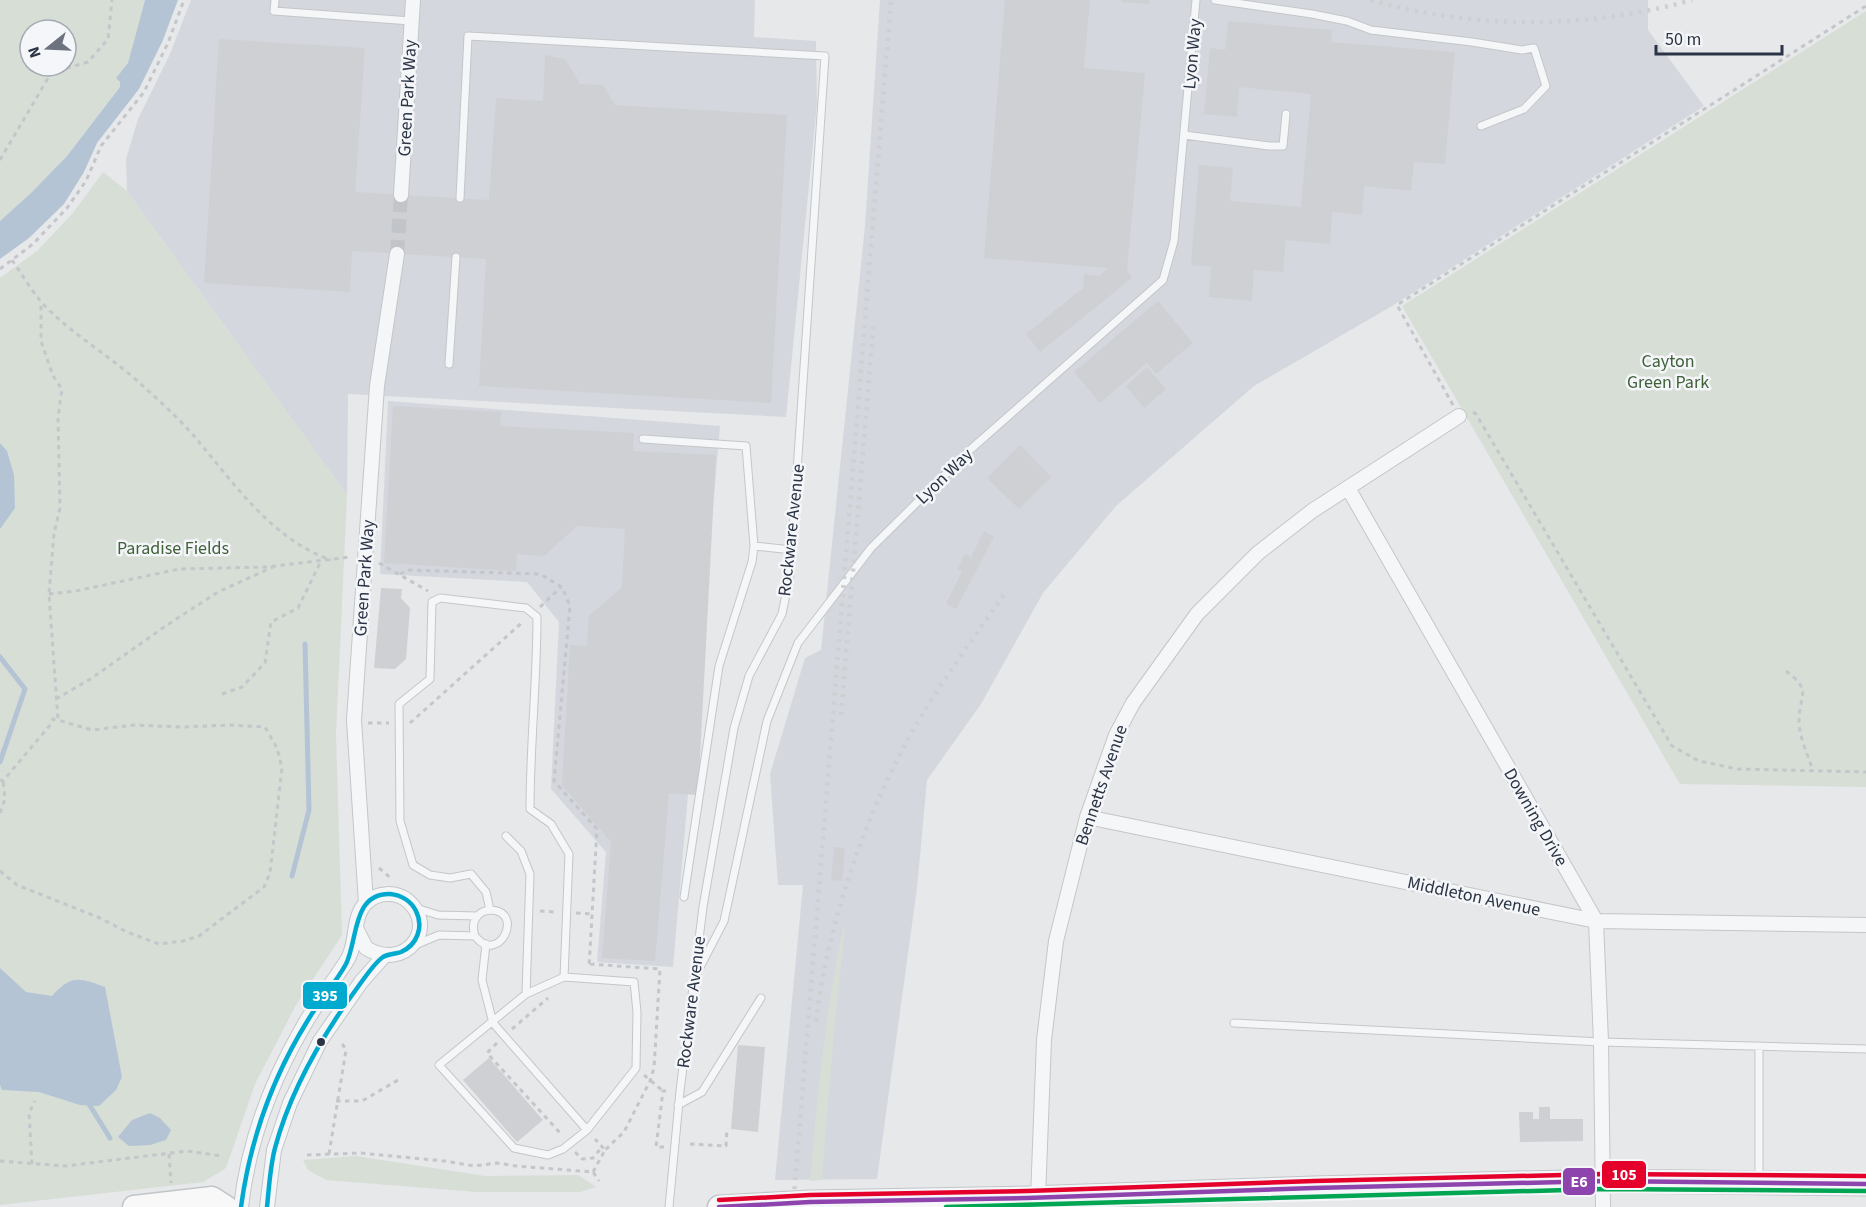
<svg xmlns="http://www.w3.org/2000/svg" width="1866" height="1207" font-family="'Source Sans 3',sans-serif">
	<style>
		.built { fill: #d4d7dd }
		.green { fill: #d6ded6; fill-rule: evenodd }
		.water { fill: #b4c4d5 }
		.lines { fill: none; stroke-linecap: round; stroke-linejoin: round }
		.stream { stroke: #b4c4d5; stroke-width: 5 }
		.building { fill: #ced0d3 }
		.street-tunnel { stroke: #c1c4c9; stroke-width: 14; stroke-dasharray: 14 7; stroke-linecap: butt }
		.lane-casing { stroke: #c4c6c8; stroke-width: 9 }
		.street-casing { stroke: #c4c6c8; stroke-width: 16 }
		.primary-casing { stroke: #c2c5c8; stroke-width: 25 }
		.path { stroke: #c5c6ca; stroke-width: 3; stroke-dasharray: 4.5 4.5; stroke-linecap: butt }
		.lane { stroke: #f5f6f7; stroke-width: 7 }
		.street { stroke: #f5f6f7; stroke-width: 14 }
		.primary { stroke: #f8f8f8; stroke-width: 22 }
		.rail { stroke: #cecfd2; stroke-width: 4.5; stroke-dasharray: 3 6; stroke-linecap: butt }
		.bus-1-casing { stroke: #f4f6f9; stroke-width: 9 }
		.bus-2-casing { stroke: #f4f6f9; stroke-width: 9 }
		.bus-3-casing { stroke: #f4f6f9; stroke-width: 9 }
		.bus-4-casing { stroke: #f4f6f9; stroke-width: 9 }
		.bus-1 { stroke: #8e44ad; stroke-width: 4.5 }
		.bus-2 { stroke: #00a651; stroke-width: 4.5 }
		.bus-3 { stroke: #e4002b; stroke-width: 4.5 }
		.bus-4 { stroke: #00a9ce; stroke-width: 4.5 }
		.bus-dot { fill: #2b3445; stroke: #f4f6f9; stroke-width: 2 }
		.labels { text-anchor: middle; stroke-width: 5; stroke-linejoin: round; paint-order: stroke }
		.street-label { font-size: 18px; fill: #2b3445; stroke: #f4f6f9 }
		.park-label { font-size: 18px; fill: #3f6138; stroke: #f4f6f9 }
		.line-badge { stroke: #f4f6f9; stroke-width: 2 }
		.badge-label { font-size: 16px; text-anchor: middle; font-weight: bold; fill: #fff }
	</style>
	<rect width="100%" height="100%" fill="#e6e8ea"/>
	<path class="built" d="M191 0H755L754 37 816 41 817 104 786 417 348 394 347 495 127 191 126 159 138 119 170 54Z
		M880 0H1648V30L1704 106 1392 306 1254 386 1116 506 1043 593 981 704 927 780 917 888 877 1179 775 1180 803 885H778L770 774 805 658 821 650 865 226Z
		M388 401 720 426 673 967 597 962 606 852 551 789 559 622 527 582 380 574Z"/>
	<path class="green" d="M0 0H145L128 63 116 78 120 82V87L67 156 30 194 0 221ZM30 30H66V66H30Z
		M1866 11V787L1680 784 1402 306Z
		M103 172 127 191 347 495 336 734 342 935 296 1005 255 1084 226 1168 203 1182 0 1205V278L37 251 73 213Z
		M843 929H845L835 1020 822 1180 810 1181C817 1096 825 1012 843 929Z
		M356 1156 485 1176 578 1175 596 1187 580 1192H477L326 1180 308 1170 303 1160Z"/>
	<path class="water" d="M145 0H178L163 40 139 89 97 143 84 172 64 204 29 238 0 259V221L30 194 67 156 120 87V82L116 78 128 63Z
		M0 443 7 451 14 475 15 508 0 529Z
		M0 968 26 992 52 996C72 974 79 978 105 987L122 1077 116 1090 99 1106 80 1105 39 1092 2 1090 0 1085Z
		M150 1113 160 1118 171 1130 166 1140 150 1145 129 1146 118 1137 132 1120Z"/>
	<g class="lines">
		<path class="stream" d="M0 657 25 689 0 762
			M292 876 309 810 305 644
			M89 1104 110 1138"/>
	</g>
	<path class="building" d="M1005 0H1090L1084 68 1145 73 1127 270 1132 278 1040 352 1026 334 1083 288 1084 274 1099 276 1108 268 984 258Z
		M1122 0H1149V4L1121 2Z
		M1228 21 1332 30 1331 42 1455 52 1445 164 1414 162 1411 191 1364 186 1362 215 1332 212 1330 244 1286 240 1283 272 1254 270 1252 301 1209 297 1211 267 1191 265 1199 165 1233 168 1230 201 1301 207 1311 94 1239 87 1237 117 1204 114 1210 48 1225 50Z
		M219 39 365 48 355 192 489 200 496 98 543 101 545 55 565 59 580 84 603 85 615 105 787 115 771 403 479 386 486 259 352 251 350 292 204 283Z
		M1158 301 1193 343 1156 374 1147 363 1100 403 1074 372Z
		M1147 367 1166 389 1144 408 1126 386Z
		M393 406 501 412 500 426 634 433 633 451 716 455 698 795 669 793 655 961 602 958 611 842 562 785 570 645 587 646 589 616 622 587 625 529 577 526 544 556 517 554 516 571 384 563Z
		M1020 445 1051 477 1019 509 987 478Z
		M984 531 994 537 956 609 946 604 962 572 957 569 965 554 971 557Z
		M381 588 402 589 401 598 410 608 406 659 395 669 374 668Z
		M834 847 845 848 842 881 831 880Z
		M738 1045 765 1047 758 1132 731 1129Z
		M489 1058 543 1120 517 1142 463 1080Z
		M1539 1107H1550V1119H1583V1141L1520 1142 1519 1112H1533V1119H1539Z"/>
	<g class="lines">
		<path class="street-tunnel" d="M397 254 401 195"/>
		<defs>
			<path id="lane" d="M275 0 274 11 411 21
				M1215 0 1312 14 1347 21 1371 30 1472 42 1522 50 1534 48 1546 86 1524 109 1481 126
				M1184 135 1269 146H1283L1286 114
				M460 198 468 36 825 56 790 575 782 614 749 676 734 728 703 907 680 1091 669 1207
				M449 364 456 257
				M643 439 746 446 754 546
				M684 897 719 666 752 562 754 546 792 550
				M416 908 438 915 477 916
				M490 910 486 892 471 874 450 878 430 875 413 865 400 821 399 704 430 679 432 602 440 598 526 608 537 617C537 681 530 745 530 809L551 824 569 854 564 977 634 982 637 1012 636 1068 587 1130 563 1149 548 1155 514 1148 439 1065 526 994 530 874 521 851 506 836
				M486 944 482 980 493 1023 587 1130
				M415 945 439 935 475 936C498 966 525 913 492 910 485 910 479 913 476 918 472 924 473 930 475 936
				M697 973 724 921 767 721 798 643 871 548 971 449 1163 280 1174 241 1196 0
				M526 994 564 977
				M1234 1023 1601 1042 1866 1049
				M1759 1046V1178
				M678 1105 702 1092 761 998"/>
			<path id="street" d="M401 195 413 0
				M1348 488 1596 921 1601 1042 1603 1207
				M1087 817 1596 921 1866 925
				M366 903 354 720 377 386 397 254
				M1038 1198 1044 1040 1056 941 1087 817 1116 735 1133 703 1197 614 1258 553 1312 511 1459 416
				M241 1207C248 1144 271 1082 303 1027 313 1009 326 991 338 974 342 967 348 961 350 954 357 938 353 916 366 903 377 892 396 891 408 901 439 928 405 972 366 948L357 930
				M267 1207 274 1150 290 1103 320 1041 361 982 384 956"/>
			<path id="primary" d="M134 1207 212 1198 226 1207
				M719 1207 810 1202 1027 1198 1314 1188 1603 1181 1866 1184"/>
		</defs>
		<use href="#lane" class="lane-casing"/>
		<use href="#street" class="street-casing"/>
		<use href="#primary" class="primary-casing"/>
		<path class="path" d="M0 160 51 73 88 62 108 39 112 0
			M12 260C24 277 34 296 50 311 79 339 116 360 145 388 162 403 179 419 194 436 233 482 271 539 331 560
			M0 269 33 244 67 208 86 181 101 146 144 92 168 43 184 0
			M1453 405 1397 305 1866 6
			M1473 412 1476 414 1672 746 1699 761 1738 769 1866 772
			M379 563 428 591
			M400 574 408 570 540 574 562 587 570 606 554 781 597 829 589 967
			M49 594 76 591 179 569 267 567 350 557
			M540 607 561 587
			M1786 671C1813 691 1799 695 1799 721 1799 737 1808 755 1813 771
			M222 694 242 687 265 663 271 622 298 608 321 561
			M56 699 92 678 167 625 218 592 273 567
			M368 723H389
			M410 723 524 621
			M0 780 3 781 51 724 53 719 58 720 49 594 54 533 60 508 58 417 62 389 53 376 41 341V302
			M0 813 5 799 3 781
			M379 868 392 879
			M0 871 17 885 100 918 127 932 159 944 183 941 199 936 264 887 270 873 282 768 277 748 265 727 230 725 183 727 135 725 92 730 58 720
			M540 911 555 912
			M576 913 592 914
			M590 964 660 969 654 1068 650 1081 624 1132 605 1150
			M512 1029 548 998
			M497 1043 487 1053 562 1135
			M644 1075 663 1091
			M336 1101H362L398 1080
			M690 1144 726 1146 727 1128
			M664 1147H656L663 1091H670
			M575 1152 582 1159 593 1158 602 1147
			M169 1154 171 1183
			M329 1154 346 1050 340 1040
			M307 1155 360 1153 444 1161 474 1166 497 1163 516 1166 593 1172 599 1181
			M0 1161 65 1166 187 1151 222 1156
			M32 1164 29 1113 35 1101
			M593 1172 605 1150 595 1139"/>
		<use href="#lane" class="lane"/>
		<use href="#street" class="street"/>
		<use href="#primary" class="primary"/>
		<path class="rail" d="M1371 0C1476 30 1588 29 1692 0
			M841 715 874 320
			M816 1021C828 922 866 811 916 725 943 679 975 636 1005 593
			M793 1207 891 0"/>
		<defs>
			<path id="bus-1" d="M719 1207 810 1202 1027 1198 1314 1188 1603 1181 1866 1184"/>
			<path id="bus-2" d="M946 1207 1603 1189 1866 1191"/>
			<path id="bus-3" d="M719 1200 810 1195 1027 1191 1314 1181 1603 1174 1866 1176"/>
			<path id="bus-4" d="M241 1207C250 1140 272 1078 308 1020 319 1001 335 984 346 964 358 940 352 893 390 894 401 895 411 901 416 911 424 927 417 945 401 952 396 954 388 954 383 957 377 961 365 977 360 984 323 1034 291 1088 275 1148 270 1167 269 1188 267 1207"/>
		</defs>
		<use href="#bus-1" class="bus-1-casing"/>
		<use href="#bus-2" class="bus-2-casing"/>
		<use href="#bus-3" class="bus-3-casing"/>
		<use href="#bus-4" class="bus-4-casing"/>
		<use href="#bus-1" class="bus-1"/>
		<use href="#bus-2" class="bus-2"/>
		<use href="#bus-3" class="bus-3"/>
		<use href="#bus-4" class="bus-4"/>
	</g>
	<circle class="bus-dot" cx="321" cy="1042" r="5"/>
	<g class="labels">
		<g class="street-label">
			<text transform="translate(1192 54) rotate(-85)" y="6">Lyon Way</text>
			<text transform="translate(407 98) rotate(-87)" y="6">Green Park Way</text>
			<text transform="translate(944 476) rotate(-44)" y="6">Lyon Way</text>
			<text transform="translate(791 530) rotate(-84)" y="6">Rockware Avenue</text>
			<text transform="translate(364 578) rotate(-86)" y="6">Green Park Way</text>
			<text transform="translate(1101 785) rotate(-71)" y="6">Bennetts Avenue</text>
			<text transform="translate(1536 817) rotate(60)" y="6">Downing Drive</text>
			<text transform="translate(1474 896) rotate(12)" y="6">Middleton Avenue</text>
			<text transform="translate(691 1002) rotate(-83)" y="6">Rockware Avenue</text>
		</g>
		<g class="park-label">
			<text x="1668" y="367">Cayton<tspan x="1668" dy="21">Green Park</tspan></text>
			<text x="173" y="554">Paradise Fields</text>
		</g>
	</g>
	<g class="line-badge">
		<rect x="302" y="981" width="46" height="29" rx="6" fill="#00a9ce"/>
		<rect x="1601" y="1160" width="46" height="29" rx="6" fill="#e4002b"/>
		<rect x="1562" y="1167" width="34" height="29" rx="6" fill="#8e44ad"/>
	</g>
	<g class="badge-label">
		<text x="325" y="1001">395</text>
		<text x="1624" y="1180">105</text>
		<text x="1579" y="1187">E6</text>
	</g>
	<g transform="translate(48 48) rotate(252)"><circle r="28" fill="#f4f6f9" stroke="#a4a8b1" stroke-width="1.5"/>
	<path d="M0-4.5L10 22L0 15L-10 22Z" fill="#6c737f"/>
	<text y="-9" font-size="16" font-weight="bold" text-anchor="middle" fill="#2b3445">N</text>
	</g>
	<path d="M1656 45v9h126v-9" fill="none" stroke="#2b3445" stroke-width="3"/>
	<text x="1665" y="45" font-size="18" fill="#2b3445" stroke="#f4f6f9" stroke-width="4.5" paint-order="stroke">50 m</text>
</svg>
